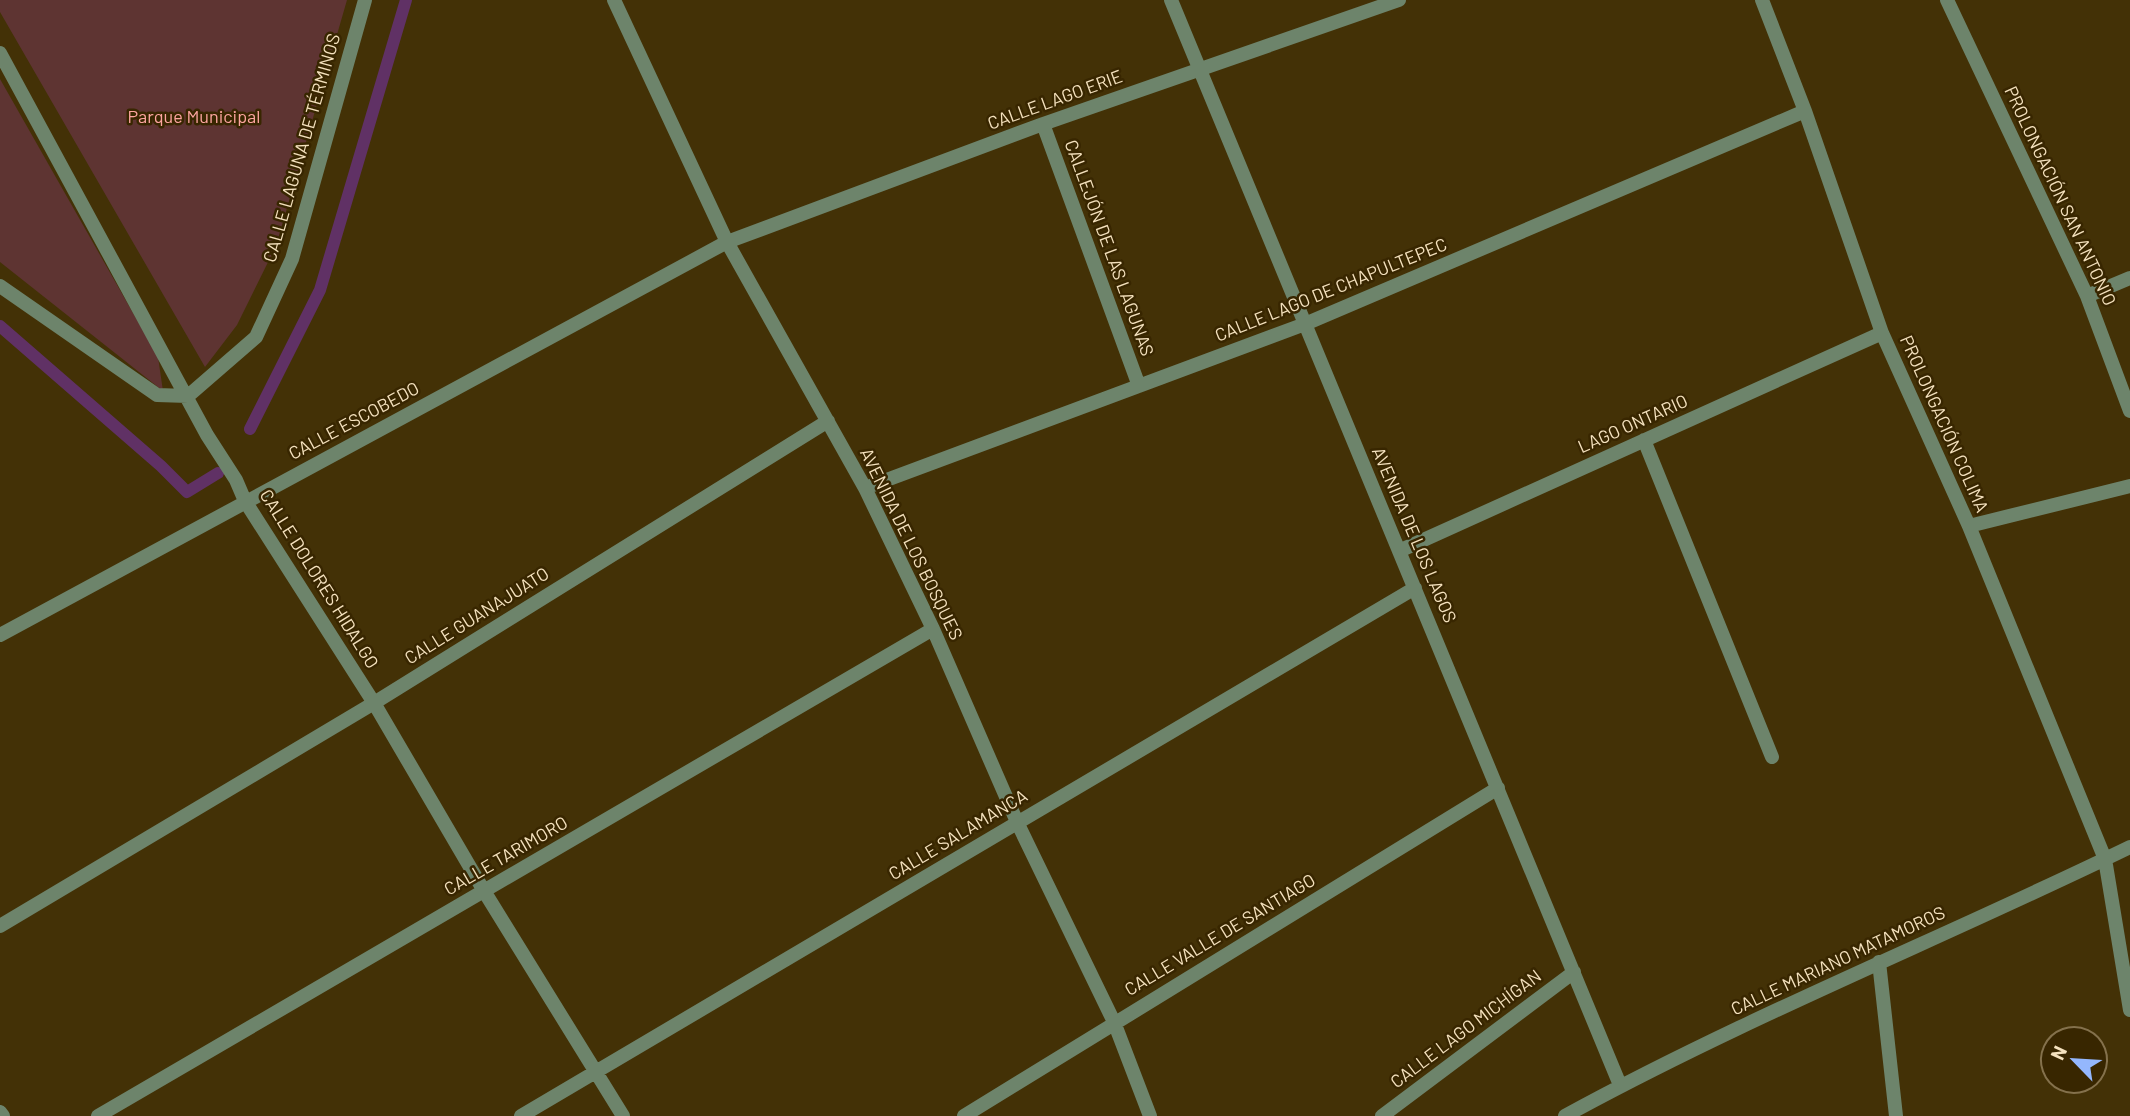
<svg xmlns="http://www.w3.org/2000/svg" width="2130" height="1116" font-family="Barlow,sans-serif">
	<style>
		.green { fill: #5e3432 }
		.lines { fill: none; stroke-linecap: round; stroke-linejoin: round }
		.stream { stroke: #603165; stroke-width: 12 }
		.minor { stroke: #6d846b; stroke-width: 14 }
		.labels { text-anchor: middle; stroke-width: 5; stroke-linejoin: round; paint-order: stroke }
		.street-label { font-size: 18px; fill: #f5e2be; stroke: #382600 }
		.park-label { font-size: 18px; fill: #fda5a0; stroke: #382600 }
	</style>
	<rect width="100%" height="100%" fill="#433106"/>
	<path class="green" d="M0 0H347L276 246 237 325 205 367 0 12Z
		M0 79 158 357 163 391 0 262Z"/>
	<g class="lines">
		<path class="stream" d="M0 326 161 466 187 492 218 473
			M250 429 320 290 406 0"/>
		<path class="minor" d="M614 0 727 242 865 488 933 629 1017 822 1114 1022 1150 1116
			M1171 0 1620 1085
			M1762 0 1805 111 1882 333 1969 526 2105 859 2130 1010
			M1947 0 2087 296 2130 411
			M0 53 207 435 236 480 245 501 374 703 484 891 623 1116
			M1043 124 1139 386
			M0 286 157 395 188 396 256 337 292 259 365 0
			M2087 296 2130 278
			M1644 440 1772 757
			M865 488 1305 324 1805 111
			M1969 526 2130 486
			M1399 551 1882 333
			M0 635 727 242 1043 124 1399 0
			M0 926 374 703 828 421
			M1879 962 1896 1116
			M0 1112 3 1116
			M98 1116 933 629
			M521 1116 1415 588
			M964 1116 1498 788
			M1382 1116 1574 972
			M1565 1116C1748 1016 1943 938 2130 847"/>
	</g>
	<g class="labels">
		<g class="street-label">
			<text transform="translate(1055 100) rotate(-20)" y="6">CALLE LAGO ERIE</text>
			<text transform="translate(302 148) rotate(-74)" y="6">CALLE LAGUNA DE TÉRMINOS</text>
			<text transform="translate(2060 196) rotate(65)" y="6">PROLONGACIÓN SAN ANTONIO</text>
			<text transform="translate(1109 248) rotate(70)" y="6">CALLEJÓN DE LAS LAGUNAS</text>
			<text transform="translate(1331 290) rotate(-22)" y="6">CALLE LAGO DE CHAPULTEPEC</text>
			<text transform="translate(354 421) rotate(-28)" y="6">CALLE ESCOBEDO</text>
			<text transform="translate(1633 424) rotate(-24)" y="6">LAGO ONTARIO</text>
			<text transform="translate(1944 424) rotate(66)" y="6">PROLONGACIÓN COLIMA</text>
			<text transform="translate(1414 535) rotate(67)" y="6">AVENIDA DE LOS LAGOS</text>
			<text transform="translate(911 544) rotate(64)" y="6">AVENIDA DE LOS BOSQUES</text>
			<text transform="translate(319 579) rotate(58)" y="6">CALLE DOLORES HIDALGO</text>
			<text transform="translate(477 616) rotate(-32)" y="6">CALLE GUANAJUATO</text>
			<text transform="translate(958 835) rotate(-31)" y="6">CALLE SALAMANCA</text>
			<text transform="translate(506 856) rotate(-30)" y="6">CALLE TARIMORO</text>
			<text transform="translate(1220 935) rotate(-31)" y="6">CALLE VALLE DE SANTIAGO</text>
			<text transform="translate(1838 961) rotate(-25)" y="6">CALLE MARIANO MATAMOROS</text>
			<text transform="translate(1466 1029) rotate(-37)" y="6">CALLE LAGO MICHÍGAN</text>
		</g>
		<g class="park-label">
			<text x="194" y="123">Parque Municipal</text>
		</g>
	</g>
	<g transform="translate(2074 1060) rotate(295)"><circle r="33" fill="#382600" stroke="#84714c" stroke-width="2"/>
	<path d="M0-5L12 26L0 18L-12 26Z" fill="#94b7fd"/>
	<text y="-10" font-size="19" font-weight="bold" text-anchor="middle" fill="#f5e2be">N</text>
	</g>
</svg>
